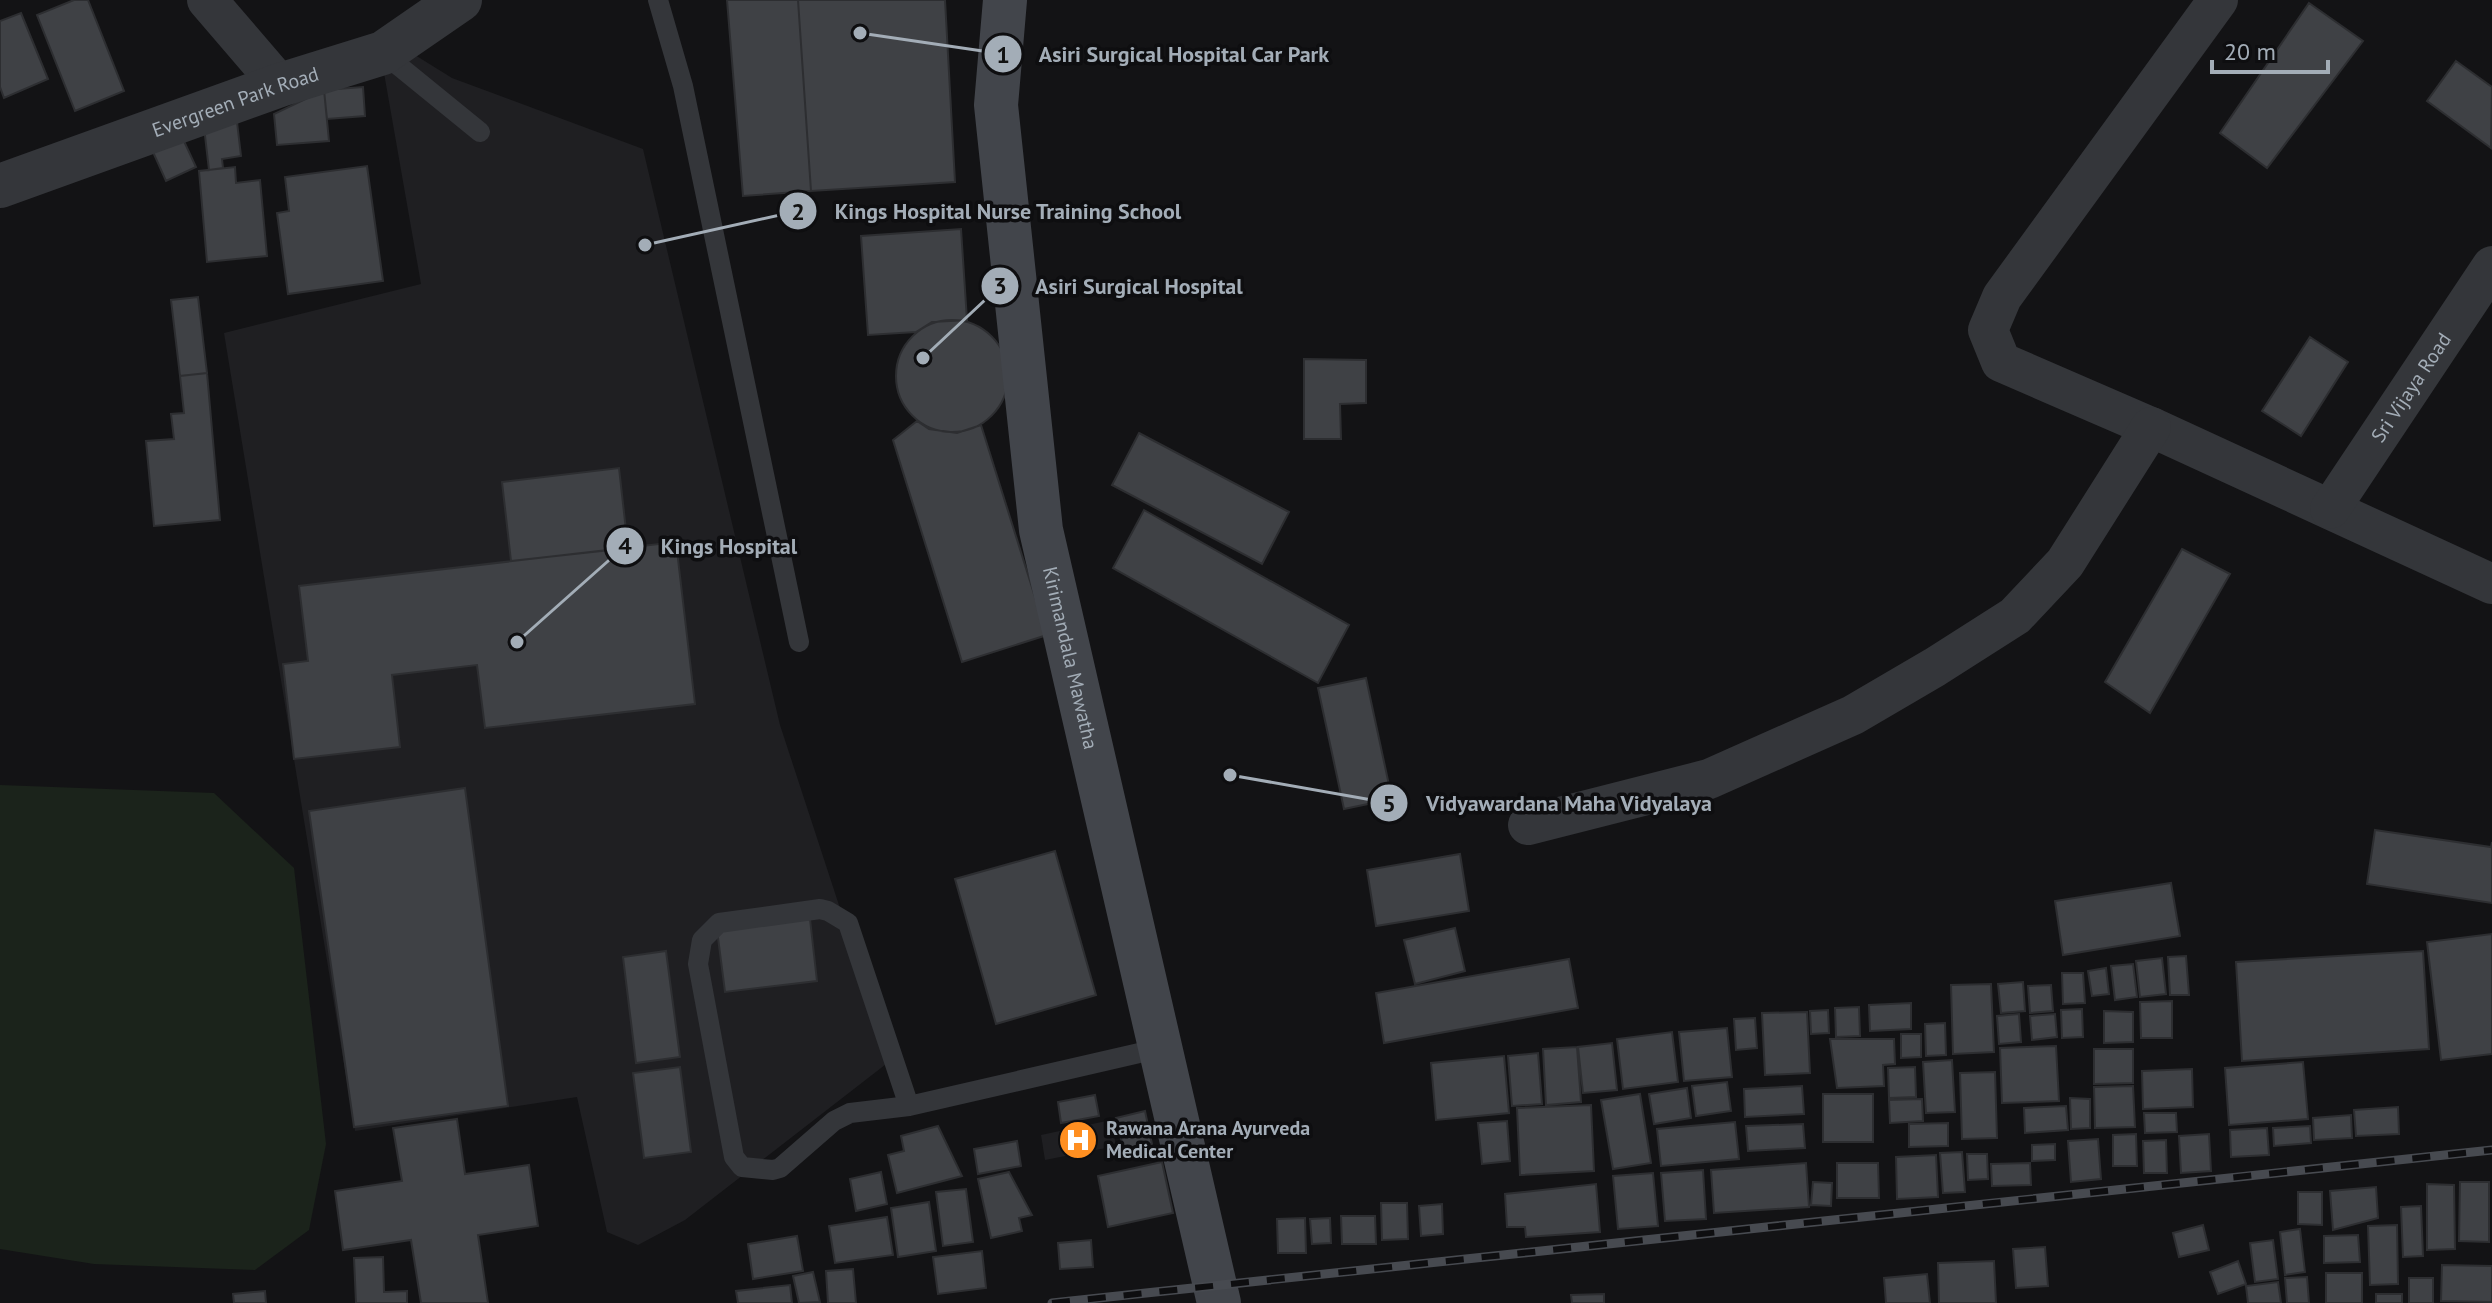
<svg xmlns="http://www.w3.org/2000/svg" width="2492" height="1303" font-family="'PT Sans',sans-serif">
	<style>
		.built { fill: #1f1f22 }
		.green { fill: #1b231b }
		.building { fill: #3f4145; stroke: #2d2e31; stroke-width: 2 }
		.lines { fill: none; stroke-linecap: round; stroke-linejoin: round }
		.service { stroke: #34363a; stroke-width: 20 }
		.minor { stroke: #34363a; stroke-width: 40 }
		.tertiary { stroke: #34363a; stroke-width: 44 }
		.secondary { stroke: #42454b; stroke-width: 44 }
		.rail-casing { stroke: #474a50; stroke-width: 9 }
		.rail { stroke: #0e0e10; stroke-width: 6; stroke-dasharray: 18; stroke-linecap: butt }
		.labels { text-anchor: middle; stroke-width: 7; stroke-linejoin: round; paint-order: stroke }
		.street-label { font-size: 20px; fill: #a3adb7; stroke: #0e0e10 }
		.poi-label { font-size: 20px; font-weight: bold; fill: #a3adb7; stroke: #0e0e10; text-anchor: start }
		.leader { fill: none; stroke: #a3adb7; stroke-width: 3 }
		.callout-dot { fill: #a3adb7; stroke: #0e0e10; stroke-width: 3 }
		.mark-label { font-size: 24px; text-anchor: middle; font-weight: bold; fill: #111 }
		.callout-label { font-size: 22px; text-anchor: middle; font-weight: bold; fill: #a3adb7; stroke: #0e0e10; stroke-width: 7; stroke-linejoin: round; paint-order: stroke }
	</style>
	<rect width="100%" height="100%" fill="#131315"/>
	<path class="built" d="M415 55 452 78 643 149 780 725 890 1061 685 1220 638 1245 607 1232 577 1097 355 1131 224 333 421 284 384 73Z
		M1111 1120 1116 1146 1045 1160 1041 1135Z"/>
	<path class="green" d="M0 785 214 793 294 868 326 1144 309 1230 255 1270 94 1264 0 1249Z"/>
	<path class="building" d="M74 0H88L124 91 75 111 37 15Z
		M727 0H798L811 191 743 196Z
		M798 0H945L955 182 811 191Z
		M2309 3 2363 41 2267 168 2220 133Z
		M21 13 48 79 4 98 0 87V21Z
		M2456 61 2492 87 2491 148 2427 101Z
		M363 87 365 116 327 119 324 90Z
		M324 90 329 141 277 145 274 114Z
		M237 122 241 156 222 159 223 168 209 170 204 127Z
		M183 139 196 167 166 181 153 152Z
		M367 166 383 281 288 294 277 213 289 211 285 177Z
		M235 167 236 183 260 180 267 256 207 262 199 171Z
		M961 229 967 320 932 322 916 332 868 335 861 236Z
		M198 297 207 373 180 376 171 300Z
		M896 376a56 56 0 1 1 112 0a56 56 0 1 1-112 0Z
		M2310 337 2348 362 2301 436 2262 411Z
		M1304 359 1366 360V403L1340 404 1341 439H1304Z
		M207 373 220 520 154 526 146 441 174 439 171 414 184 413 180 376Z
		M917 421 929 429 957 433 981 425 1047 635 962 662 893 440Z
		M1139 433 1289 512 1262 564 1112 485Z
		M619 468 628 548 511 561 502 482Z
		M1144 510 1349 625 1318 683 1113 568Z
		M676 542 695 704 485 728 477 665 392 675 400 747 294 759 283 664 308 661 299 586Z
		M2182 549 2230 574 2150 713 2105 682Z
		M1366 678 1392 799 1344 809 1318 688Z
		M465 788 508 1106 354 1127 309 811Z
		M2375 830 2491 847 2492 842V903L2367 884Z
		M1055 851 1096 995 996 1024 955 879Z
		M1460 854 1469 911 1376 926 1367 870Z
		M2171 883 2180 936 2063 955 2055 901Z
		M810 919 817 981 725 992 717 930Z
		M1455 928 1465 971 1415 984 1404 940Z
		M2492 934V1054L2441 1060 2427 942Z
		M666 951 680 1057 636 1063 623 957Z
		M2423 951 2429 1049 2242 1061 2236 962Z
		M2186 956 2189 995H2170L2168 957Z
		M2162 958 2166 994 2140 997 2136 961Z
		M1569 959 1578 1008 1384 1043 1376 993Z
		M2133 964 2137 997 2115 1000 2111 966Z
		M2106 968 2109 994 2092 996 2088 971Z
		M2062 973H2083L2085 1003 2063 1004Z
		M2023 982 2025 1011 2001 1013 1998 984Z
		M1991 984 1994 1052 1953 1054 1951 985Z
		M2051 985 2053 1011 2030 1013 2028 986Z
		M2172 1001V1038H2141L2140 1002Z
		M1911 1003V1029L1870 1031 1869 1005Z
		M1859 1007 1860 1036 1836 1037 1835 1008Z
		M2082 1009 2083 1037 2062 1038 2061 1010Z
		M1828 1010 1829 1033 1811 1034 1810 1011Z
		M2104 1011 2133 1012V1042L2104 1043Z
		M1807 1012 1810 1073 1765 1075 1762 1013Z
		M2019 1014 2021 1042 1999 1044 1997 1016Z
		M2055 1014 2057 1037 2032 1040 2030 1016Z
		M1755 1018 1757 1048 1736 1050 1734 1019Z
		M1945 1023 1946 1055 1926 1056 1925 1024Z
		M1727 1028 1732 1077 1684 1081 1679 1032Z
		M1672 1032 1678 1082 1623 1089 1617 1039Z
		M1901 1034H1921V1057L1901 1058Z
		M1830 1039H1894L1895 1064 1883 1065 1884 1086 1837 1088Z
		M1612 1043 1617 1090 1583 1093 1578 1047Z
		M2056 1046 2059 1101 2002 1103 2000 1048Z
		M1577 1047 1581 1102 1546 1105 1543 1049Z
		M2094 1049H2133V1083L2094 1084Z
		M1538 1053 1542 1104 1512 1106 1508 1056Z
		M1504 1056 1509 1113 1436 1120 1431 1063Z
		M1952 1060 1955 1112 1926 1113 1923 1062Z
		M2303 1062 2308 1119 2229 1125 2225 1068Z
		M680 1067 691 1152 644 1158 633 1073Z
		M1915 1067 1916 1097 1889 1098 1888 1068Z
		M2192 1069 2193 1107 2143 1109 2142 1071Z
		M1995 1072 1997 1138 1962 1139 1960 1073Z
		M1727 1082 1731 1111 1696 1116 1692 1086Z
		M1802 1086 1804 1114 1745 1117 1744 1089Z
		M2133 1086 2135 1127 2095 1128 2094 1087Z
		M1687 1088 1691 1118 1654 1124 1649 1094Z
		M1640 1094 1651 1163 1613 1169 1601 1100Z
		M1823 1094H1873V1142H1823Z
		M1095 1095 1099 1116 1061 1123 1058 1102Z
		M2070 1098 2090 1099V1128L2071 1129Z
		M1922 1099 1923 1121 1890 1123 1889 1100Z
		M1591 1105 1594 1171 1520 1175 1517 1108Z
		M2066 1106 2068 1130 2025 1133 2024 1108Z
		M2398 1107 2399 1134 2356 1136 2354 1110Z
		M1145 1111 1152 1144 1124 1151 1116 1118Z
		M2144 1113H2176L2177 1132 2145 1133Z
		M2351 1115 2352 1138 2314 1140 2313 1118Z
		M457 1119 465 1174 529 1165 538 1226 478 1235 488 1303H421L411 1240 343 1250 335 1191 402 1181 393 1128Z
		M1507 1121 1510 1161 1482 1164 1478 1123Z
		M1735 1122 1739 1159 1661 1166 1657 1129Z
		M1948 1123V1146L1909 1147V1124Z
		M1803 1124 1805 1148 1748 1151 1746 1126Z
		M938 1126 962 1176 897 1193 888 1155 904 1151 901 1136Z
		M2310 1126 2311 1143 2274 1146 2273 1128Z
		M2267 1128 2269 1155 2231 1157 2230 1130Z
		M2136 1134 2137 1166H2113V1135Z
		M2209 1134 2211 1171 2181 1173 2179 1136Z
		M2098 1139 2101 1179 2071 1182 2068 1141Z
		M2166 1140 2167 1173H2144L2143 1141Z
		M1017 1141 1021 1166 978 1174 974 1149Z
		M2055 1144V1160L2032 1161V1145Z
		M1962 1152 1965 1192 1943 1193 1940 1153Z
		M1967 1154H1987L1988 1179 1968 1180Z
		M1936 1155 1938 1197 1897 1199 1896 1157Z
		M1162 1162 1173 1213 1108 1227 1098 1176Z
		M1806 1163 1809 1207 1714 1213 1711 1170Z
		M1837 1163H1878L1879 1198H1837Z
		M2030 1163 2031 1185 1992 1186 1991 1164Z
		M1703 1170 1706 1219 1665 1221 1661 1173Z
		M881 1172 887 1204 856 1211 850 1179Z
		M1009 1172 1032 1215 1019 1218 1022 1231 991 1238 978 1179Z
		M1653 1173 1658 1226 1618 1229 1613 1176Z
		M1813 1182 1832 1183 1831 1206 1811 1205Z
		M2460 1182H2489V1242L2459 1241Z
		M1596 1184 1600 1232 1526 1237 1525 1227H1507L1505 1194Z
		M2427 1184 2454 1185 2455 1249 2427 1250Z
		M2376 1187 2378 1218 2333 1230 2330 1191Z
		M966 1189 973 1242 943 1246 936 1192Z
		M2298 1192H2322V1225L2298 1224Z
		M929 1202 936 1251 898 1257 891 1208Z
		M1381 1203H1407L1408 1239 1382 1240Z
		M1442 1204 1443 1234 1421 1236 1419 1206Z
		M2421 1206 2423 1256 2403 1257 2401 1207Z
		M1341 1216H1375L1376 1244H1342Z
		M887 1217 893 1255 835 1263 829 1226Z
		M1305 1218 1306 1253H1278L1277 1219Z
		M1330 1218 1331 1243 1312 1244 1310 1219Z
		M2203 1225 2209 1250 2179 1257 2173 1233Z
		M2397 1225 2398 1284 2370 1285 2368 1226Z
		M2300 1229 2305 1272 2285 1275 2280 1232Z
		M2358 1235 2360 1262 2324 1263V1236Z
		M797 1236 803 1271 753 1279 748 1244Z
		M1091 1240 1093 1267 1060 1269 1058 1243Z
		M2273 1240 2278 1279 2255 1282 2250 1243Z
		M2045 1247 2048 1286 2016 1288 2013 1249Z
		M982 1251 986 1288 938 1294 933 1257Z
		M383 1257 384 1292 407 1291V1303H356L354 1258Z
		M1994 1261 1996 1303H1939L1938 1263Z
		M2238 1261 2246 1284 2218 1294 2210 1272Z
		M2442 1265 2492 1266V1302L2441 1301Z
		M853 1269 856 1303H828L826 1271Z
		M813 1272 820 1302 799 1303 793 1276Z
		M2326 1273H2362V1303H2326Z
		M1927 1274 1930 1303H1886L1884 1278Z
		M2307 1277 2309 1303H2287L2285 1278Z
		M2409 1278H2433V1303H2409Z
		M2278 1282 2281 1303H2248L2246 1286Z
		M790 1285 792 1303H738L736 1291Z
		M265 1291 266 1303H234L233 1294Z
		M1604 1294V1303H1572L1571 1295Z
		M2376 1294H2402V1303H2376Z"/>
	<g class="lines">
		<path class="service" d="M658 0 683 86 799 642
			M383 53 480 132
			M909 1106 848 923 828 911 820 909 719 923 702 940 698 964 734 1157 742 1167 773 1170 780 1168 834 1121 850 1113 909 1106 1161 1048"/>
		<g class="minor">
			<path d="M207 0 280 85"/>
			<path d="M2218 0 2002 297 1988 330 2001 362 2151 427 2492 584"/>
			<path id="s1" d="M2330 509 2492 266"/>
			<path d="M1528 825 1709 779 1853 715 1935 667 2015 616 2065 563 2151 427"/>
		</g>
		<path class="tertiary" id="s2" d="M0 186 280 85 383 53 460 0"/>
		<path class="secondary" id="s3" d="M1005 0 996 105 1041 530 1219 1303"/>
		<defs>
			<path id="rail" d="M1052 1303 2492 1150"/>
		</defs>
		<use href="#rail" class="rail-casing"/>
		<use href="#rail" class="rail"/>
	</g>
	<defs>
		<symbol id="hospital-disc" viewBox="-11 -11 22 22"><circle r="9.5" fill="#ff8f21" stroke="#0e0e10"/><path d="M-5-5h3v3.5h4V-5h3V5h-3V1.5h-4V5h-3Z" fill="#fff"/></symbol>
	</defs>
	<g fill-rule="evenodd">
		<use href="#hospital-disc" x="1056" y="1118" width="44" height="44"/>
	</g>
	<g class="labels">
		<g class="street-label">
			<text dy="7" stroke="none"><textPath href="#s2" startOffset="250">Evergreen Park Road</textPath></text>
			<text dy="7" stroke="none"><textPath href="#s1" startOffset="146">Sri Vijaya Road</textPath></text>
			<text dy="7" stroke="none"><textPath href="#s3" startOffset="664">Kirimandala Mawatha</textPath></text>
		</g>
		<g class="poi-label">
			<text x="1106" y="1135">Rawana Arana Ayurveda<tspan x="1106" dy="23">Medical Center</tspan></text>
		</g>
	</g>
	<path class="leader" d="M860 33L1003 54M645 245L798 211M923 358L1000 286M517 642L625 546M1230 775L1389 803"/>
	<g class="callout-dot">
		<circle cx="860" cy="33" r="8"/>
		<circle cx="645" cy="245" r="8"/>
		<circle cx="923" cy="358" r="8"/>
		<circle cx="517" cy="642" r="8"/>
		<circle cx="1230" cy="775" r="8"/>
		<circle cx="1003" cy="54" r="20"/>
		<circle cx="798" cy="211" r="20"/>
		<circle cx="1000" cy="286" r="20"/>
		<circle cx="625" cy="546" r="20"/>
		<circle cx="1389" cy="803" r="20"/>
	</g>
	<g class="mark-label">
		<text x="1003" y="63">1</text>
		<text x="798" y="220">2</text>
		<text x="1000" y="294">3</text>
		<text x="625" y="554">4</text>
		<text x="1389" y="812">5</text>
	</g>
	<g class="callout-label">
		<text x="1184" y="62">Asiri Surgical Hospital Car Park</text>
		<text x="1008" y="219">Kings Hospital Nurse Training School</text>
		<text x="1139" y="294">Asiri Surgical Hospital</text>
		<text x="729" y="554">Kings Hospital</text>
		<text x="1569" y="811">Vidyawardana Maha Vidyalaya</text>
	</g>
	<path d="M2212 60v12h116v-12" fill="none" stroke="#a3adb7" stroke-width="4"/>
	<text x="2224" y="60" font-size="24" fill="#a3adb7" stroke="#0e0e10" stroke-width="6" paint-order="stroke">20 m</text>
</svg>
